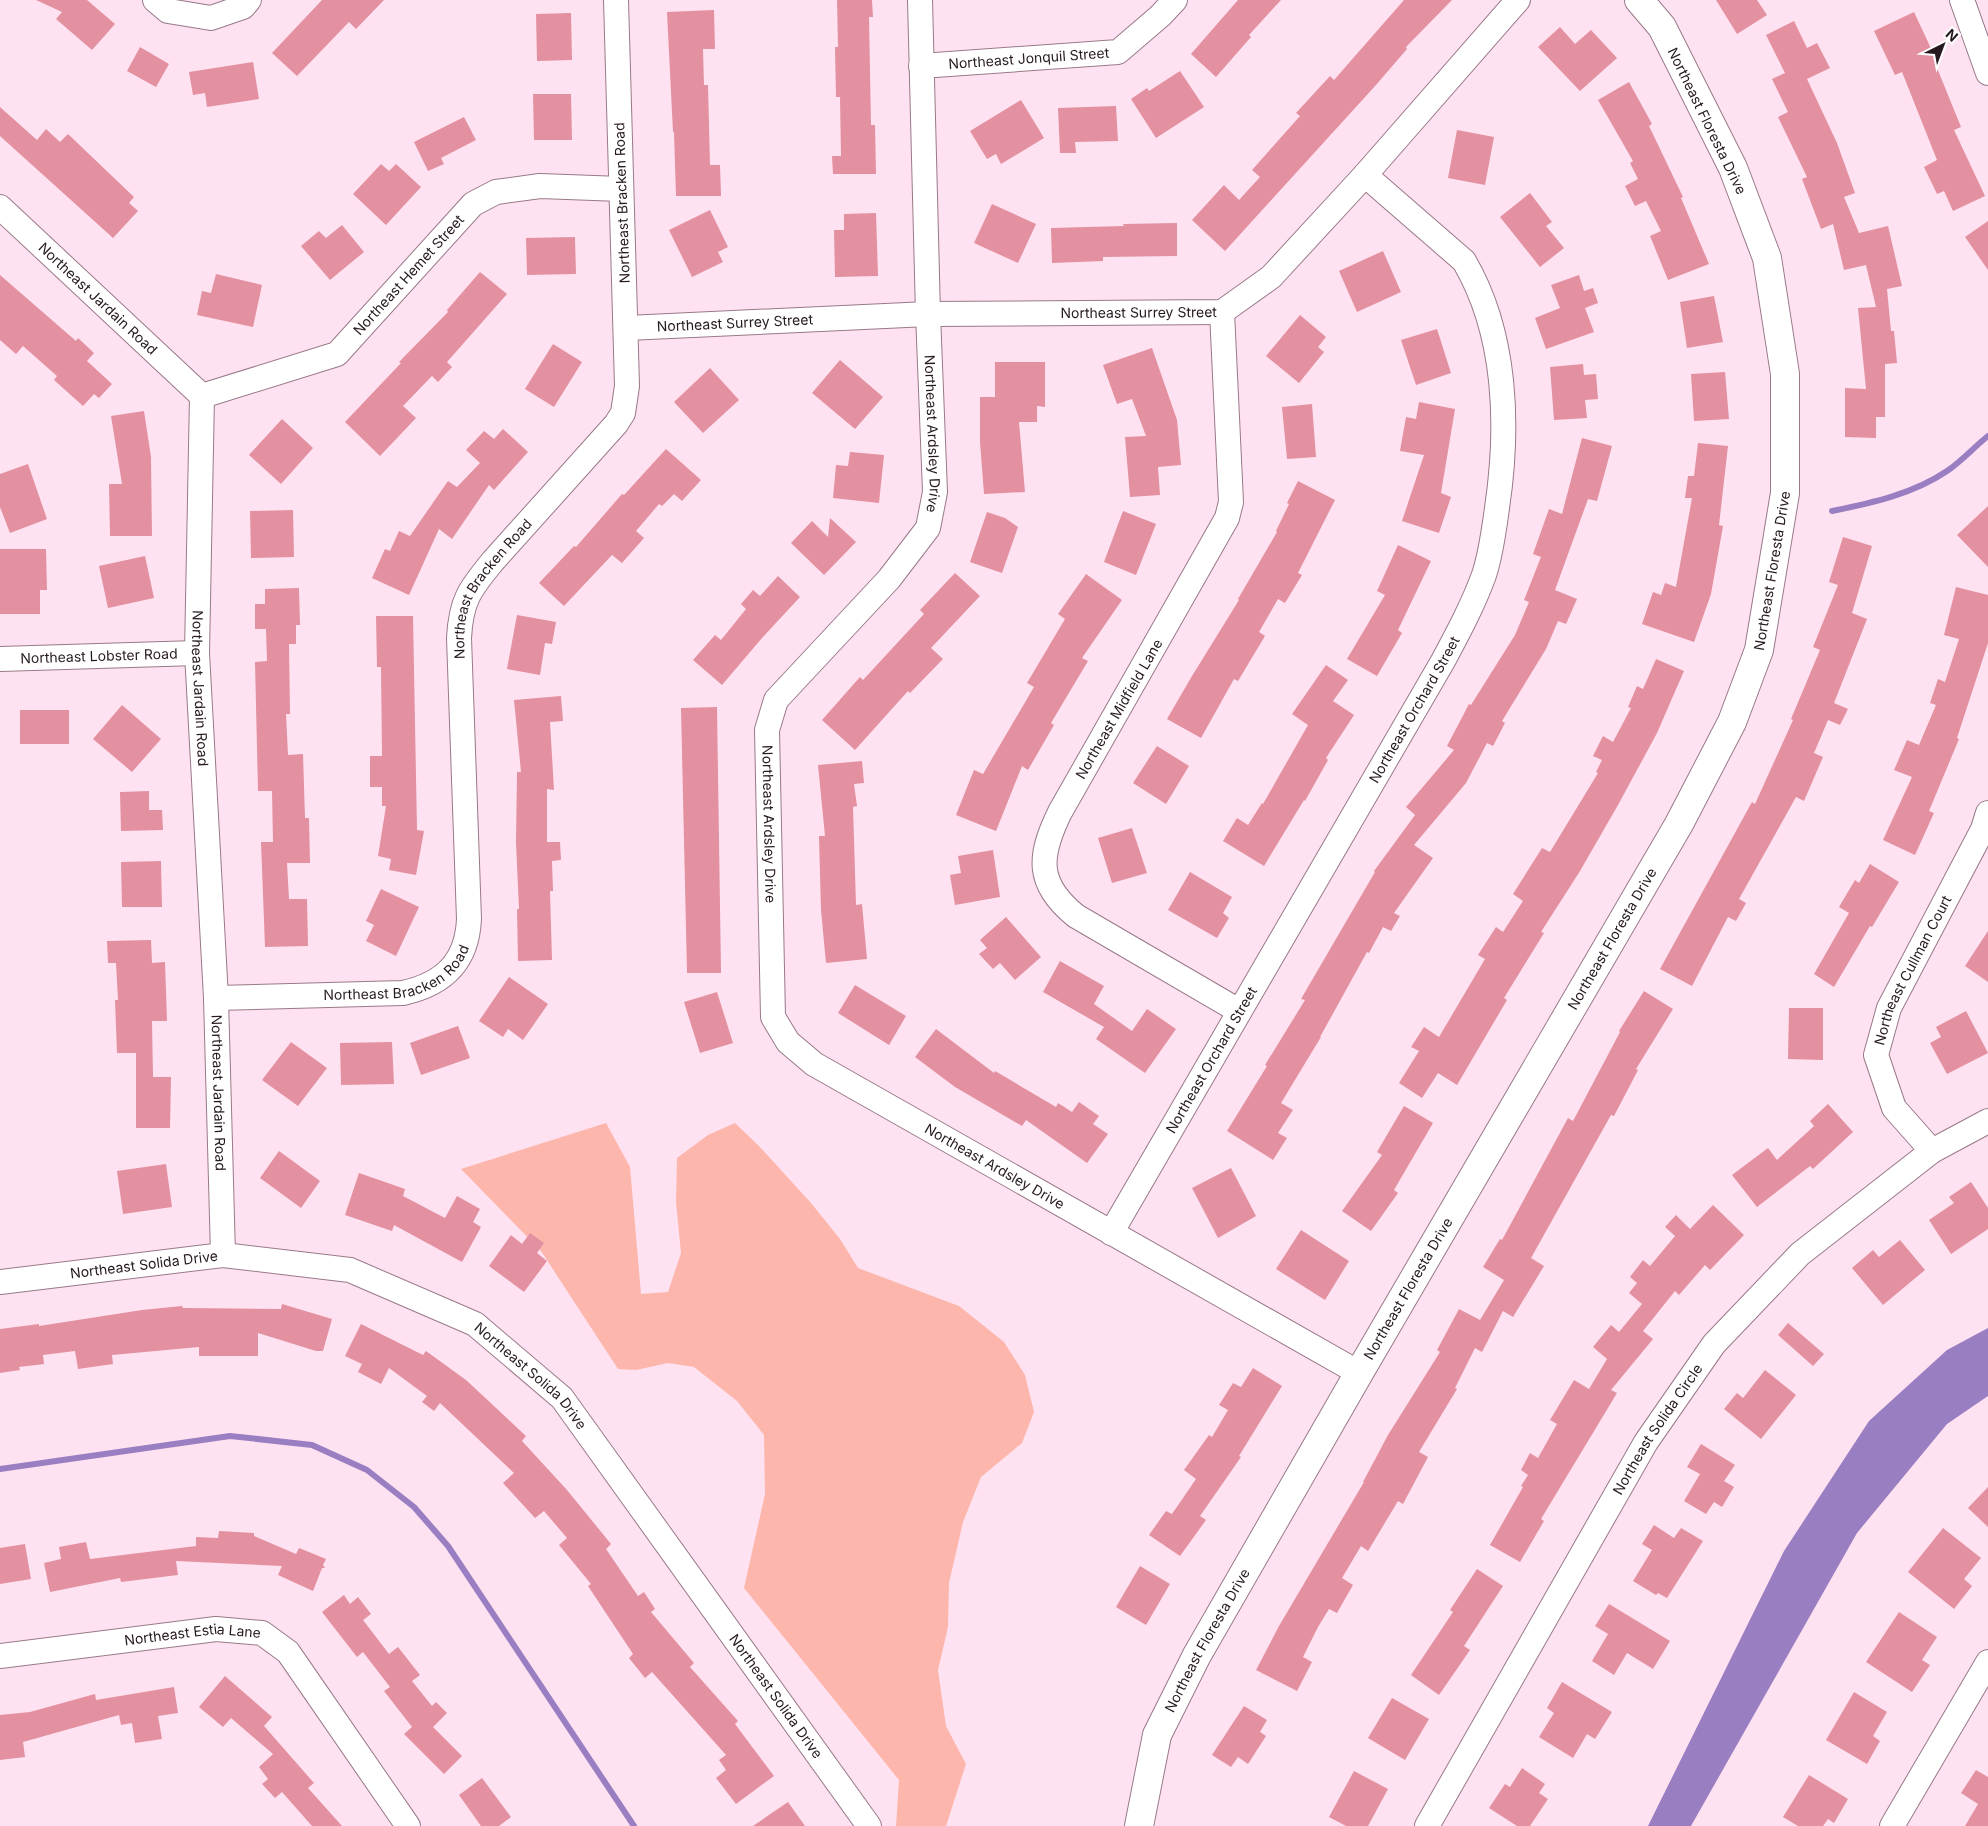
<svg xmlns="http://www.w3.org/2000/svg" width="1988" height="1826" font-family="Inter,sans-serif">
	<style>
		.green { fill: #fdb6ac }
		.water { fill: #9a7ec2 }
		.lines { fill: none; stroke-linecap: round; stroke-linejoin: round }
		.stream { stroke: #9a7ec2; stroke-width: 6 }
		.building { fill: #e390a0 }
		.minor-casing { stroke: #987989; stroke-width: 26 }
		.tertiary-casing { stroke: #987989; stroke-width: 30 }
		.minor { stroke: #fff; stroke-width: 24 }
		.tertiary { stroke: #fff; stroke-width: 28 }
		.labels { text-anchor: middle; stroke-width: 4; stroke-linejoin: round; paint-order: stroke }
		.street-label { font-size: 14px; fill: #261920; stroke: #fff }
	</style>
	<rect width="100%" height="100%" fill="#ffe2f1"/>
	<path class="green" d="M606 1123 630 1167 641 1294 668 1292 681 1253 676 1202 677 1158 708 1135 735 1123 759 1146 811 1203 840 1239 858 1268 959 1306 1004 1342 1025 1375 1034 1412 1022 1443 981 1477 963 1522 949 1583 948 1627 938 1670 946 1726 966 1764 946 1826H896L899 1780 744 1588 765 1494 764 1435 737 1401 694 1367 668 1363 636 1370 618 1369 541 1251 461 1169Z"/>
	<path class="water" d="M1988 1328V1396L1947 1424 1857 1533 1691 1826H1648L1784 1551 1869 1421 1947 1350Z"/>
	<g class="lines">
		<path class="stream" d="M1832 511C1872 503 1913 494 1947 471 1962 461 1974 447 1988 436
			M0 1469 230 1436 312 1445 367 1470 414 1507 448 1546 634 1826"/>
	</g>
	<path class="building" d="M36 0H87L115 24 92 50 56 19 62 12Z
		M322 0H384L356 29 349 22 297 76 272 53Z
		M837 0H872L873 17H869L871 125H875L876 174H833L832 156H841L840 97H836L835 47H838Z
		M1238 0H1281L1249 35 1251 37 1216 77 1191 54Z
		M1404 0H1452L1406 47 1407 49 1376 85 1225 251 1192 220 1224 185 1239 200 1260 177 1252 170 1300 116 1296 113 1330 76 1334 80Z
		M1716 0H1757L1767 15 1737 34Z
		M714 10 715 49H703L704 85H708L710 165H720L721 196H676L674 132H673L667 12Z
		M1914 12 1935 57 1933 58 1961 127 1954 130 1985 196 1953 211 1944 191 1937 194 1924 167 1937 160 1902 72 1895 75 1874 31Z
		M571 13 572 60 537 61 536 14Z
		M1794 21 1807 48 1817 43 1830 68 1807 79 1837 143 1855 193 1844 197 1859 233 1888 226 1902 286 1887 289 1891 331H1894L1897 363 1885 364V417H1876V438L1845 437V388L1866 389 1858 308 1876 307 1866 265 1844 270 1833 224 1821 229 1802 179 1807 177 1778 117 1788 112 1772 79 1785 73 1766 35Z
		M1560 27 1575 44 1591 30 1617 58 1580 91 1538 47Z
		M140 47 169 64 156 87 127 71Z
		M253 62 259 99 207 107 205 93 193 95 189 72Z
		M1180 71 1204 107 1156 138 1131 99 1147 88 1149 91Z
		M1629 82 1652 124 1649 126 1683 197 1681 198 1709 264 1668 280 1650 236 1661 231 1646 201 1635 206 1625 186 1638 179 1630 163 1633 161 1598 100Z
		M533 94H571L572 140H534Z
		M1021 100 1044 138 1001 164 996 154 987 159 970 131Z
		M1116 106 1118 141 1075 142 1076 153H1060L1058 108Z
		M0 107 37 140 46 129 60 142 68 134 134 197 129 203 138 211 113 238 0 136Z
		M464 117 476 140 441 158 444 164 428 171 414 142Z
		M1457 130 1494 137 1485 185 1448 178Z
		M381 164 389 171 396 164 421 187 386 225 353 194Z
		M1530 193 1552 222 1546 226 1564 248 1540 267 1500 217Z
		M992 204 1036 224 1018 263 974 243Z
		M710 210 728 247 718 252 723 262 692 277 669 230Z
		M876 213 878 276 835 277 834 230H844V214Z
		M1988 221V270L1965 237Z
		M1177 223V256L1103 257V261L1052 263 1051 228 1124 226 1123 224Z
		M342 225 364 252 330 280 301 246 319 231 326 238Z
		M575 237 576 274 527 275 526 238Z
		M1383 251 1401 292 1357 312 1339 271Z
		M480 272 507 294 447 362 452 367 438 382 432 376 403 406 416 418 380 456 345 422 401 363 399 362 448 312 447 310Z
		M216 274 262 285 253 327 197 315 202 291 211 293Z
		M0 275 76 341 78 338 94 353 87 361 112 384 99 398 94 394 83 406 54 380 57 376 23 346 16 354 0 340Z
		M1579 275 1584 291 1593 288 1598 303 1585 308 1594 332 1546 349 1535 318 1560 308 1551 285Z
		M1714 296 1723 342 1687 348 1680 302Z
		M1300 315 1326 337 1318 347 1324 352 1299 383 1266 356Z
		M1437 329 1451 373 1416 385 1401 340Z
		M553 344 582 362 554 407 525 389Z
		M1152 348 1177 420 1181 465 1158 467 1160 495 1130 497 1125 437 1146 436 1132 399 1117 404 1103 365Z
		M840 360 883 397 855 429 812 393Z
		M995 362H1045V407L1037 406V422H1019L1025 492 984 494 980 442V397H995Z
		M1583 364 1584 375 1596 374 1598 399 1585 400 1587 418 1554 420 1550 367Z
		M710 368 739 400 703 433 674 402Z
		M1725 372 1729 419 1694 421 1691 374Z
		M1419 402 1455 409 1441 493 1451 497 1439 533 1402 521 1424 455 1400 451 1406 417 1416 419Z
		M1312 404 1316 457 1287 459 1282 407Z
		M144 411 151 457 152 536H110L109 484H122L111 416Z
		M282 419 313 448 281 484 249 455Z
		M503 429 528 452 494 490 489 485 452 539 439 529 409 595 372 578 385 549 390 551 399 531 410 536 448 481 457 487 480 463 466 450 484 431 494 439Z
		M1582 438 1612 446 1597 501 1588 499 1555 590 1577 599 1566 624 1558 621 1546 649 1502 721 1505 723 1493 746 1487 743 1466 783 1414 845 1433 858 1394 913 1400 916 1391 931 1383 927 1369 953 1367 952 1320 1037H1321L1281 1103 1293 1110 1278 1133 1287 1138 1273 1160 1227 1131 1267 1066 1265 1065 1305 1000 1301 999 1375 872 1374 871 1415 815 1406 807 1454 750 1447 746 1469 704 1471 705 1515 635 1529 602 1524 600 1541 557 1533 554 1549 509 1562 514Z
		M1698 443 1728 446 1719 525 1723 526 1711 594 1694 642 1642 624 1653 592 1661 595 1665 583 1676 587 1692 498H1685L1688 476H1694Z
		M666 449 701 480 682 501 674 494 662 506 659 504 636 531 644 538 622 563 612 555 564 606 539 583 574 546 576 547 622 494 624 495Z
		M850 452 884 455 879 503 833 498 836 465 848 466Z
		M28 464 47 519 10 533 0 507V474Z
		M1298 481 1335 500 1298 573 1302 575 1285 603 1278 599 1259 632 1265 636 1238 681 1234 679 1201 738 1167 719 1192 676 1239 600 1238 599 1277 532 1276 531 1289 504 1287 503Z
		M1988 506V567L1957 535Z
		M293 510 294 557 251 558 250 511Z
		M1123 511 1156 524 1136 575 1104 562Z
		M987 512 1005 518 1018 527 1002 573 970 562Z
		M830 518 856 542 824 575 791 543 812 521 828 537Z
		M1843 537 1872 546 1852 613 1867 619 1834 703 1848 709 1840 725 1828 720 1814 753 1823 757 1804 801 1796 797 1739 899 1746 903 1736 921 1728 917 1692 986 1660 969 1752 802 1755 804 1793 720 1791 719 1820 650 1813 647 1838 585 1829 582Z
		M1398 545 1431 561 1398 630 1402 633 1377 676 1347 659 1385 595 1377 591Z
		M0 549H46L47 590H40V614H0Z
		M145 556 154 598 108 608 99 566Z
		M955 573 980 596 931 648 943 659 910 693 908 691 855 750 822 720 860 677 863 680 924 614 920 610Z
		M1086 574 1122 600 1082 658 1088 661 1051 723 1054 725 1028 770 1022 766 996 831 956 815 974 770 983 774 1034 687 1027 683 1065 619 1058 614Z
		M778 576 800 597 762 638 722 685 693 660 715 635 721 640 746 609 741 604 753 590 760 596Z
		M1956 587 1988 595V643L1957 738 1959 739 1929 811 1934 813 1915 855 1883 840 1912 777 1894 770 1907 740 1919 745 1936 705 1930 703 1938 679 1945 682 1959 639 1944 635Z
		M299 588 300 625H296V644H289L290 714H286L288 755 303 754 305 818H309L310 863H287L289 899H307L308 946 265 947 261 842H273L272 791H258L255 662 267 661 266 629H255V604H265V589Z
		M517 615 556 622 552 644 545 643 540 675 507 669Z
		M376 616H413L417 830 424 831 416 875 389 870 391 859 378 856 386 806H382V787H370V756H382L381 667H377Z
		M1656 659 1684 671 1657 733 1618 805 1580 871 1541 932 1544 933 1504 998 1507 1000 1457 1085 1438 1073 1422 1098 1399 1083 1419 1051 1411 1047 1424 1027 1439 1037 1485 959 1478 955 1496 927 1503 932 1523 901 1513 894 1542 848 1550 852 1598 773 1596 772 1602 760 1593 756 1603 736 1613 742 1631 708 1628 707 1637 686 1643 689Z
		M1326 665 1348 680 1333 701 1354 715 1326 758 1328 760 1305 801 1304 800 1264 866 1223 841 1237 818 1248 825 1262 803 1263 804 1308 725 1292 714Z
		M561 696 563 721 550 722 554 790 547 789V842H560L561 860 552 861 553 891H550L552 960 518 961 517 909H519L516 843 517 772H521L514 700Z
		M122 705 161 739 132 772 93 739Z
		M717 707 721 973H687L681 708Z
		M20 710H69V744H20Z
		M1157 746 1189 766 1166 804 1133 783Z
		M862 761 864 783 854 784 857 806 853 807 856 905 862 904 867 959 826 963 821 910 819 836H825L818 765Z
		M149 791V810H162L163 830 121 831 120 792Z
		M1132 828 1147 873 1112 883 1098 838Z
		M993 850 1000 897 955 905 950 875 961 873 958 856Z
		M161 861 162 907H122L121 862Z
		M1870 864 1899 882 1872 927 1870 926 1834 987 1814 974 1849 913 1839 907 1855 880 1859 883Z
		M1190 872 1232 897 1223 913 1229 918 1217 938 1168 910Z
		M381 889 419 907 396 956 366 941 374 925 366 921Z
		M1006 917 1041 957 1015 980 1000 963 993 969 979 954 987 948 980 940Z
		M1988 931V982L1965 966Z
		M151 940 152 963 165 962 167 1021H152L153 1077H171L170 1128H136V1053H117L115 1000H118L116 963H108L107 941Z
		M1060 961 1104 986 1094 1004 1132 1031 1147 1009 1176 1029 1145 1073 1096 1039 1104 1027 1043 992Z
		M509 977 548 1004 523 1040 508 1029 503 1037 479 1021Z
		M855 985 906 1016 889 1045 838 1013Z
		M1644 991 1673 1009 1636 1069 1638 1070 1614 1116 1611 1115 1531 1258 1544 1266 1513 1317 1503 1311 1482 1352 1475 1348 1455 1388 1457 1389 1419 1452 1428 1457 1403 1504 1398 1501 1368 1551 1361 1546 1342 1578 1353 1585 1337 1613 1329 1609 1318 1627 1303 1657 1312 1662 1297 1691 1256 1670 1279 1626 1364 1482H1363L1388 1435 1440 1352 1437 1350 1459 1309 1480 1320 1504 1280 1483 1267 1500 1239 1502 1240 1568 1118 1573 1121 1620 1032 1619 1031Z
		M717 992 733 1043 700 1053 684 1002Z
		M1789 1008H1823V1060L1788 1059Z
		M1966 1011 1988 1053 1947 1074 1930 1043 1941 1037 1936 1027Z
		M458 1026 470 1058 421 1075 410 1043Z
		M936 1029 994 1073 995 1071 1056 1107 1058 1103 1072 1112 1079 1102 1099 1116 1093 1124 1108 1134 1087 1163 1026 1120 1022 1126 955 1087 915 1057Z
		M291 1042 327 1068 298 1106 262 1080Z
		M392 1042 394 1084 341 1085 340 1043Z
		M1828 1104 1853 1132 1813 1169 1810 1166 1757 1207 1732 1175 1768 1148 1777 1160 1814 1126 1810 1121Z
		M1404 1106 1433 1123 1394 1190 1398 1193 1371 1231 1342 1211 1382 1155 1377 1152Z
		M279 1151 320 1181 301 1208 260 1178Z
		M166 1164 172 1207 123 1214 117 1171Z
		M1231 1168 1256 1216 1218 1238 1192 1188Z
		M359 1173 405 1189 403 1196 445 1218 457 1196 480 1209 473 1222 481 1227 462 1262 394 1225 392 1231 345 1215Z
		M1971 1182 1988 1208V1229L1951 1254 1929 1220 1954 1203 1949 1197Z
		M1713 1205 1744 1235 1710 1270 1705 1265 1679 1295 1675 1291 1643 1331 1653 1339 1611 1390 1617 1393 1541 1519 1544 1521 1520 1562 1490 1545 1523 1487 1521 1486 1528 1475 1521 1470 1530 1453 1538 1458 1557 1424 1550 1420 1574 1380 1589 1389 1607 1359 1593 1347 1611 1325 1619 1332 1642 1304 1629 1293 1637 1283 1630 1277 1643 1260 1650 1266 1675 1236 1665 1227 1676 1215 1690 1229Z
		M1301 1230 1349 1261 1325 1300 1276 1269Z
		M530 1233 544 1243 537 1253 547 1261 524 1292 489 1266 511 1235 522 1244Z
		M1900 1240 1925 1270 1883 1305 1852 1268 1873 1250 1879 1257Z
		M282 1304 332 1319 323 1351H316L258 1333V1356H199V1347L112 1355 113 1364 78 1369 75 1351 43 1355 44 1364 19 1367 20 1370 0 1373V1329L39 1324V1326L142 1310 182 1306 183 1308 281 1309Z
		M1788 1323 1824 1354 1813 1366 1778 1335Z
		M361 1324 423 1355 426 1351 466 1380 526 1436 522 1441 567 1490 611 1544 606 1549 638 1596 644 1592 655 1609 651 1612 694 1663 690 1667 738 1721 735 1724 774 1776 736 1804 716 1778 726 1770 719 1760 726 1755 652 1672 645 1678 629 1658 633 1654 588 1586 591 1584 559 1545 567 1538 544 1511 535 1518 503 1483 514 1473 440 1403 434 1411 422 1402 427 1396 389 1368 381 1384 358 1372 362 1364 345 1356Z
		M1253 1368 1282 1386 1239 1456 1241 1457 1200 1516 1206 1520 1180 1556 1149 1535 1166 1511 1172 1514 1196 1479 1184 1470 1209 1435 1212 1437 1228 1410 1219 1405 1233 1383 1241 1387Z
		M1765 1370 1796 1395 1761 1439 1724 1409 1737 1393 1743 1398Z
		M1701 1444 1735 1465 1724 1481 1734 1487 1722 1507 1714 1502 1706 1514 1684 1501 1700 1474 1687 1467Z
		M1988 1487V1527L1968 1508Z
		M1654 1525 1674 1538 1681 1528 1703 1541 1667 1598 1658 1593 1656 1595 1633 1581 1652 1550 1642 1544Z
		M1943 1528 1981 1558 1964 1579 1972 1586 1954 1609 1908 1572Z
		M219 1531 254 1533V1536L296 1554 299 1548 326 1559 323 1565 325 1568H322L313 1591 278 1575 282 1566 176 1561 178 1575 121 1582 120 1578 50 1592 44 1563 61 1559 59 1547 86 1542 90 1559 196 1546V1537L218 1538Z
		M25 1544 31 1579 0 1584V1548Z
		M1140 1566 1170 1584 1146 1625 1116 1607Z
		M1477 1569 1503 1586 1464 1646 1470 1650 1439 1695 1411 1675 1453 1612 1450 1610Z
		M344 1595 350 1604 358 1597 371 1614 363 1620 389 1654 398 1647 420 1675 412 1681 432 1706 436 1702 447 1713 433 1727 462 1756 444 1774 404 1734 412 1727 384 1691 390 1687 363 1652 357 1657 322 1612Z
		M1609 1604 1670 1641 1653 1669 1627 1653 1614 1675 1592 1661 1608 1634 1595 1626Z
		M1899 1612 1937 1637 1922 1660 1930 1665 1912 1692 1866 1662Z
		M225 1676 272 1717 264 1726 314 1783 308 1788 342 1826H312L282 1792 275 1798 262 1784 268 1779 259 1767 273 1754 231 1718 223 1727 199 1707Z
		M1562 1682 1612 1712 1595 1739 1587 1734 1573 1758 1539 1737 1554 1713 1547 1708Z
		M174 1687 178 1713 158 1716 162 1739 135 1743 132 1723 121 1725 119 1715 23 1742 25 1757 0 1760V1715L30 1712 95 1694 96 1700Z
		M1854 1692 1887 1712 1873 1736 1880 1741 1867 1764 1826 1740Z
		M1392 1698 1429 1719 1405 1760 1368 1738Z
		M1244 1706 1267 1720 1260 1732 1266 1736 1248 1764 1238 1757 1231 1767 1212 1755Z
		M1522 1768 1545 1784 1539 1793 1548 1799 1530 1826H1517L1489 1808 1505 1784 1510 1787Z
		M1976 1770 1988 1777V1826H1965L1978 1804 1961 1793Z
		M1354 1771 1388 1789 1368 1826H1346L1329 1817Z
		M1809 1775 1848 1799 1834 1823 1828 1819 1823 1826H1798L1783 1817Z
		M482 1778 511 1817 499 1826H481L459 1795Z
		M788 1802 805 1826H753Z"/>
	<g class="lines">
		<defs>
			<g id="minor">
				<path d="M155 0 168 11 211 18 243 7 249 0"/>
				<path id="s1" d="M920 0 928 314 935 492 928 528 889 579 776 700 767 730 773 1017 788 1042 814 1064 1359 1373"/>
				<path d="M1962 0 1988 73"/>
				<path id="s2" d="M921 66 1118 52 1160 16 1175 0"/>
				<path id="s3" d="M0 207 202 396 197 653 216 998 223 1255"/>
				<path d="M1222 312 1231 502 1227 518 1060 812C1039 855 1035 883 1076 916L1239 1011"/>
				<path id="s4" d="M627 328 928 314 1222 312 1271 277 1365 175 1518 0"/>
				<path id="s5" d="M202 396 337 354 473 204 496 192 540 186 621 189"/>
				<path id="s6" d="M0 659 197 653"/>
				<path id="s7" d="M216 998 403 993C444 984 467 962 469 919L459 638C461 601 469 590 493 561L616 424 623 413 627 386 616 0"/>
				<path id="s8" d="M1932 1151 1894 1108 1876 1055 1889 1008 1983 829 1988 813"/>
				<path id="s9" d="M1111 1233 1443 661C1458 633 1473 605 1484 575 1491 554 1494 530 1497 508 1509 427 1507 334 1464 261L1365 175"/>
				<path id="s10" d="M0 1282 223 1255 350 1270 475 1324 562 1398 869 1826"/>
				<path id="s11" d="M0 1656 216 1629 262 1633 288 1652 408 1826"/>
				<path id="s12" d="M1427 1826 1646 1442 1714 1344 1800 1254 1932 1151 1988 1121"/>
				<path d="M1892 1826 1988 1662"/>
			</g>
			<g id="tertiary">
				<path id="s13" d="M1139 1826 1157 1735 1197 1655 1359 1373 1679 824 1732 722 1759 650 1785 493V374L1767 258 1733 168 1662 27 1639 0"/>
			</g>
		</defs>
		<use href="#minor" class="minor-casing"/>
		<use href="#tertiary" class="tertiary-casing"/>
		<use href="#minor" class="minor"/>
		<use href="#tertiary" class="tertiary"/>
	</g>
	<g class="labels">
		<g class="street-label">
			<text dy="5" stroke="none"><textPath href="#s2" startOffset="108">Northeast Jonquil Street</textPath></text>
			<text transform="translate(1707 121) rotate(64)" y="5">Northeast Floresta Drive</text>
			<text transform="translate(622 203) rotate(-92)" y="5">Northeast Bracken Road</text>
			<text dy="5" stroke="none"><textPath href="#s5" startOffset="248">Northeast Hemet Street</textPath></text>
			<text dy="5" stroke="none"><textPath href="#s3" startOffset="134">Northeast Jardain Road</textPath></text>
			<text dy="5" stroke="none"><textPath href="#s4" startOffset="512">Northeast Surrey Street</textPath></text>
			<text dy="5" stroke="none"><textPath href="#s4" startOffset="108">Northeast Surrey Street</textPath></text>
			<text dy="5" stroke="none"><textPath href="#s1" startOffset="434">Northeast Ardsley Drive</textPath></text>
			<text dy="5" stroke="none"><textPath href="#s13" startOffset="1415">Northeast Floresta Drive</textPath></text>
			<text dy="5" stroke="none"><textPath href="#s7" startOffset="636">Northeast Bracken Road</textPath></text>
			<text dy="5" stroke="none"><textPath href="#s6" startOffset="99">Northeast Lobster Road</textPath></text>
			<text dy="5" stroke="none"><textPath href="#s3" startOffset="569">Northeast Jardain Road</textPath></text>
			<text transform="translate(1119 709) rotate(-60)" y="5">Northeast Midfield Lane</text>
			<text dy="5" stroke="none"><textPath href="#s9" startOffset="605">Northeast Orchard Street</textPath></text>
			<text dy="5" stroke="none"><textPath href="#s1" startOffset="884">Northeast Ardsley Drive</textPath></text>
			<text dy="5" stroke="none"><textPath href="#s13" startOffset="1010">Northeast Floresta Drive</textPath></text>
			<text dy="5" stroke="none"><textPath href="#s7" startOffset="188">Northeast Bracken Road</textPath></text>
			<text dy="5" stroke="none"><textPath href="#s8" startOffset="206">Northeast Cullman Court</textPath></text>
			<text dy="5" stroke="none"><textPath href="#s9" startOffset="200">Northeast Orchard Street</textPath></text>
			<text dy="5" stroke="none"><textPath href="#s3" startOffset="974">Northeast Jardain Road</textPath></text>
			<text dy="5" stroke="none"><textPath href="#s1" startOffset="1348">Northeast Ardsley Drive</textPath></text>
			<text dy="5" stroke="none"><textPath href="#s10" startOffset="145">Northeast Solida Drive</textPath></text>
			<text dy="5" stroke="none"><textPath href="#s13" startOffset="605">Northeast Floresta Drive</textPath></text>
			<text dy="5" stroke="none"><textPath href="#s10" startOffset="565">Northeast Solida Drive</textPath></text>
			<text dy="5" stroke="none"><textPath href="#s12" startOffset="459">Northeast Solida Circle</textPath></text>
			<text dy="5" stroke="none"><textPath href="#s11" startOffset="194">Northeast Estia Lane</textPath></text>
			<text dy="5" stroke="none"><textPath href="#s13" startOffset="200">Northeast Floresta Drive</textPath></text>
			<text dy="5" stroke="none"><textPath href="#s10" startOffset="970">Northeast Solida Drive</textPath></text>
		</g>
	</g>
	<g transform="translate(1943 45) rotate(42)" stroke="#ffffff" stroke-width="4" paint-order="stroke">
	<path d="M0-4L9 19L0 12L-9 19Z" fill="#261920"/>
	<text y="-8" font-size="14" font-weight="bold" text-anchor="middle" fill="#261920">N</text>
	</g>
</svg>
